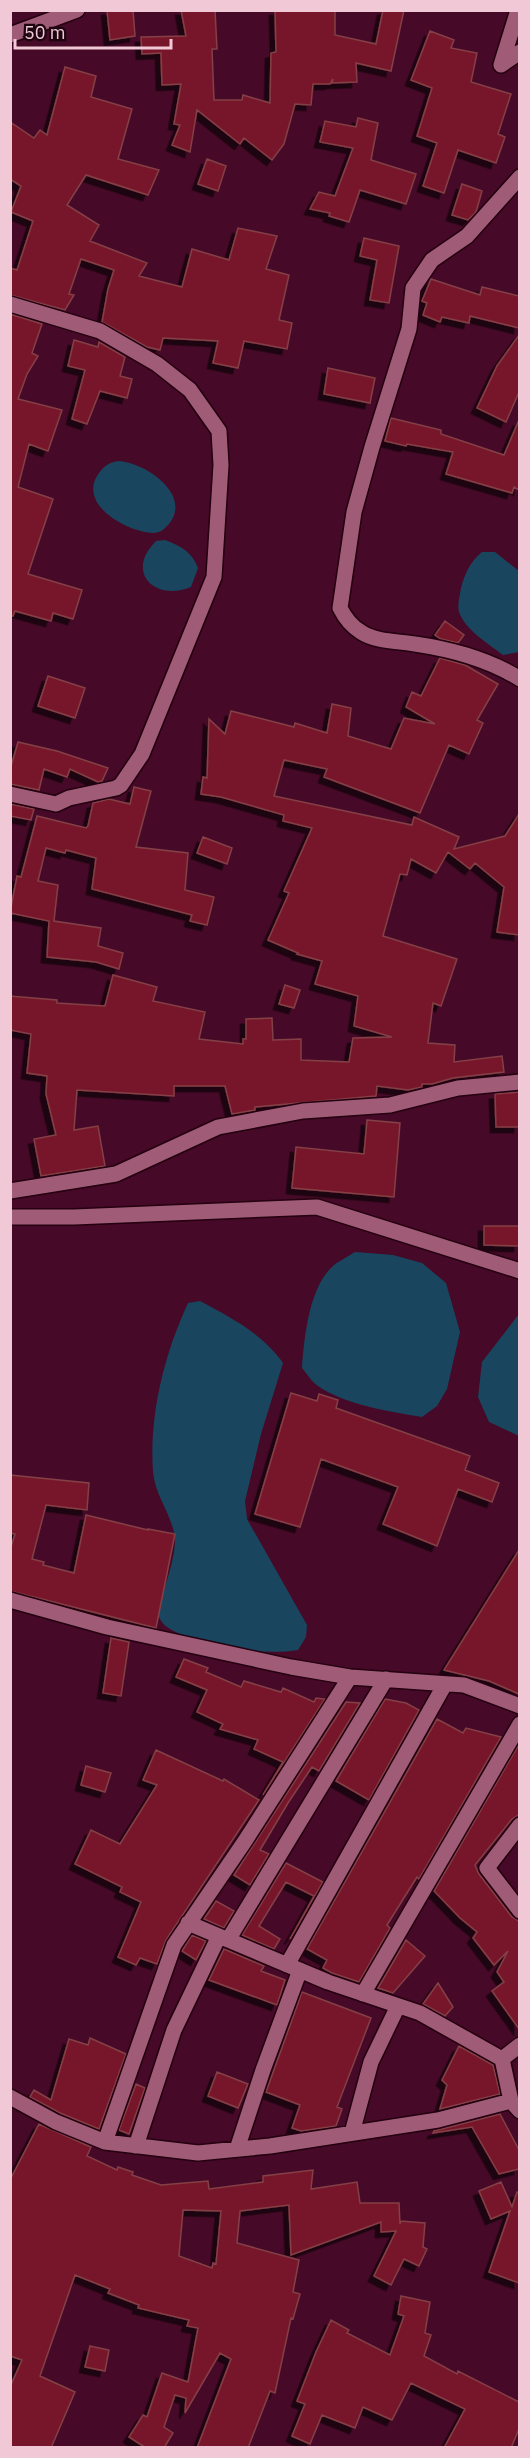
<svg xmlns="http://www.w3.org/2000/svg" width="530" height="2458" font-family="'IBM Plex Sans',sans-serif">
	<style>
		.water { fill: #19465e }
		.building { fill: #77192a; stroke: #843f46; stroke-width: 1.5; fill-rule: evenodd; filter: url(#shadow) }
		.lines { fill: none; stroke-linecap: round; stroke-linejoin: round }
		.minor-casing { stroke: #240010; stroke-width: 18 }
		.minor { stroke: #a05c77; stroke-width: 15 }
	</style>
	<defs>
		<filter id="shadow"><feDropShadow dx="-5.5" dy="5.5" stdDeviation="0" flood-color="#0009"/></filter>
	</defs>
	<rect width="100%" height="100%" fill="#460927"/>
	<path class="water" d="M118 461C144 462 193 494 169 524 164 529 161 533 153 533 127 532 76 504 99 473 105 465 109 463 118 461Z
		M165 540C181 546 192 552 198 568L191 587C156 602 124 573 156 541Z
		M482 552H495L519 571V652L503 655C489 644 465 630 459 612 457 605 460 595 461 588 465 573 470 562 482 552Z
		M355 1252 393 1255 422 1263 446 1283 460 1332 447 1389 437 1406 422 1417C391 1412 343 1404 318 1386 312 1382 307 1374 302 1368 304 1339 309 1288 332 1267 338 1261 348 1257 355 1252Z
		M200 1301C230 1317 263 1334 283 1363L261 1434 245 1501 247 1519 307 1625 306 1637 298 1650C262 1656 197 1647 167 1627 162 1624 159 1617 156 1612 163 1594 179 1550 174 1532 169 1511 155 1494 153 1472 149 1415 164 1355 188 1303Z
		M519 1314V1436L489 1422 478 1397 482 1362Z"/>
	<path class="building" d="M107 10H133L135 36 110 40Z
		M181 10H215L217 49H212L214 100H242L243 95 270 103 271 53 276 52 275 10H335V35L376 44 383 10H404L391 71 356 63 357 82 332 83 333 79 330 84H313L311 105 295 104 284 144 272 160 244 138 240 144 197 110 190 152 172 145 180 125 174 124 181 84 162 85 161 53 142 54 141 37 186 36Z
		M430 31 454 40 451 48 477 53 471 82 511 94 498 134 505 137 496 163 458 150 444 193 423 186 437 143 417 136 432 88 411 80Z
		M65 67 96 76 91 97 132 109 118 159 159 170 148 195 86 175 67 205 99 225 90 241 147 263 139 276 182 287 192 249 229 260 238 228 277 236 266 269 289 275 279 320 292 323 287 349 244 341 238 368 213 363 218 341 163 338 160 350 147 347 102 322 108 289 114 270 81 259 69 294 74 295 65 310 10 295V268L17 270 33 221 11 212 21 186 10 179V122L34 138 40 130 47 135Z
		M358 118 378 123 371 160 416 174 406 204 360 190 349 222 329 216 330 213 310 209 319 192 335 196 353 148 320 142 325 121 356 127Z
		M207 159 226 166 218 191 198 184Z
		M462 184 482 191 476 212 468 220 452 215Z
		M364 238 399 246 389 303 370 300 377 260 360 256Z
		M431 279 480 295 482 287 519 296V328L470 316 469 323 442 317 440 322 423 315 427 303 422 301Z
		M10 314 42 324 32 353 38 356 27 374 18 399 62 410 48 451 29 444 18 487 53 499 28 574 82 590 73 619 53 613 51 621 15 611 13 616H10Z
		M519 335V392L506 422 477 408 497 366Z
		M74 340 98 347 99 342 125 357 120 376 132 379 127 398 100 391 87 424 72 419 85 370 68 366Z
		M328 368 375 378 370 403 324 394Z
		M391 418 441 430V434L504 455 519 420V490L514 487 512 493 446 474 453 452 407 444 406 446 385 441Z
		M445 621 464 635 458 643 441 639 435 635Z
		M440 658 465 665 498 684 477 720 483 723 469 754 449 745 420 813 324 777 327 769 284 760 274 796 412 825 414 817 459 837 454 849 505 836 519 814V935L497 932 504 887 475 863 470 869 448 852 436 873 411 859 407 875 400 874 383 936 457 959 441 1006 433 1003 428 1043 455 1045 454 1062 502 1056 504 1072 453 1078 432 1084H422V1087L408 1090 377 1086 376 1096 255 1107V1110L232 1114 225 1086H174V1096L77 1090 74 1130 98 1126 105 1166 41 1176 34 1139 56 1135 46 1094 47 1076 27 1073 31 1034 10 1030V996L57 1000V1003L105 1006 113 975 157 987 153 1001 205 1012 199 1039 243 1044V1039H246V1019L272 1018 273 1040 301 1039V1060L349 1062 353 1038 392 1037 354 1026 358 996 315 984 322 961 297 954 298 953 268 940 289 893 284 891 312 828 283 821 284 815 221 797 201 794 203 777 207 778 209 719 225 734 231 711 294 727 295 723 327 733 332 704 351 708 348 736 391 749 404 718 435 724 406 707 412 692 421 696Z
		M48 676 85 688 75 718 38 706Z
		M18 742 57 751 108 768 102 781 98 782 70 769 67 777 44 769 39 790 10 784V770Z
		M134 787 151 791 136 847 188 853 185 890 214 897 207 925 190 921 192 915 92 889 96 858 66 850 65 853 46 848 38 881 58 885 54 921 101 928 98 946 123 953 119 969 96 962 47 957 49 921 10 913 17 876 21 877 37 816 86 828 88 826 93 803 109 799 130 804Z
		M10 804 34 809 31 820 10 816Z
		M203 837 232 848 227 864 197 853Z
		M285 985 300 990 294 1008 279 1004Z
		M519 1092V1127H496L495 1094Z
		M367 1120 400 1123 394 1197 292 1188 296 1147 364 1154Z
		M484 1226H519V1246L484 1245Z
		M291 1393 317 1401 319 1394 338 1400 336 1408 470 1456 465 1470 499 1483 492 1502 458 1489 437 1546 383 1524 398 1487 321 1459 300 1527 255 1514Z
		M10 1475 89 1483 87 1510 46 1505 32 1559 44 1562 43 1565 74 1573 86 1515 148 1530V1529L175 1534 156 1628 10 1591V1550L15 1534 10 1533Z
		M519 1550V1694L489 1681 444 1670Z
		M111 1638 129 1642 121 1696 103 1693Z
		M184 1659 208 1668 206 1672 241 1687 244 1681 281 1692 283 1688 314 1702 316 1698 325 1699 263 1795 283 1762 254 1749 258 1740 220 1729 223 1724 197 1712 207 1690 176 1677Z
		M385 1699 406 1703 419 1710 369 1800 336 1781Z
		M346 1702 360 1703 319 1771 312 1767 288 1803 260 1850 269 1854 250 1885 234 1875Z
		M437 1719 463 1733 466 1728 501 1737 419 1879 417 1877 387 1925 390 1928 359 1982 332 1973 323 1968 327 1960 307 1949Z
		M519 1744V1815L512 1819 475 1865 479 1874 512 1917 519 1921V2029L492 1991 504 1982 497 1972 508 1951 494 1965 473 1938 477 1932 460 1918 434 1891Z
		M156 1750 223 1781 224 1779 259 1800 166 1940 157 1964 140 1958 136 1965 118 1957 141 1902 120 1892 122 1887 75 1864 91 1830 120 1844 157 1785 143 1780Z
		M86 1766 111 1773 105 1792 81 1785Z
		M286 1863 323 1882 290 1939 314 1896 286 1882 259 1926 280 1939 274 1949 242 1935Z
		M216 1901 234 1911 224 1928 204 1919Z
		M192 1935 206 1941 196 1960 182 1951Z
		M406 1940 425 1956 393 1993 378 1988Z
		M224 1949 264 1966 261 1971 285 1980 277 2005 209 1980Z
		M438 1983 453 2007 445 2016 423 2004Z
		M302 1992 371 2018 337 2107 342 2109 336 2126 301 2131 292 2128 300 2105 266 2092Z
		M90 2038 126 2054 99 2129 60 2113 30 2097 34 2090 51 2100 69 2039 88 2045Z
		M459 2046 493 2065 500 2094 440 2109 447 2085 442 2080Z
		M217 2072 248 2084 238 2108 208 2096Z
		M136 2084 145 2088 129 2134 119 2130Z
		M500 2114 519 2150V2169L499 2174 472 2127 433 2133 434 2131Z
		M39 2124 91 2147 87 2156 117 2170 118 2167 133 2172 132 2175 161 2185 208 2181 209 2189 263 2182V2176L313 2170 311 2189 357 2182 360 2203H399L400 2224 401 2221 425 2223 423 2247 427 2249 419 2266 404 2259 391 2285 374 2276 396 2231 381 2232V2222L291 2255 289 2205 240 2211 237 2243 299 2260 293 2292 300 2294 293 2319 291 2318 275 2393 270 2391 248 2448H197L231 2359 220 2353 185 2413 186 2398 175 2395 164 2427 173 2433 164 2448H146L129 2437 143 2415 147 2417 162 2373 188 2382 198 2328 187 2326 189 2320 138 2308 139 2305 108 2293 110 2289 75 2275 40 2376 75 2392 51 2448H10V2387L22 2360 10 2356V2180ZM183 2210 221 2211 216 2264 213 2263 212 2268 179 2256Z
		M501 2182 512 2207 517 2192 519 2193V2283L489 2272 510 2211 491 2219 479 2191Z
		M401 2296 430 2302 425 2333 431 2335 424 2356 457 2374 458 2371 519 2402V2429L511 2448H444L465 2409 411 2383 392 2420 363 2407 355 2428 322 2415 310 2444 292 2436 305 2404 297 2401 316 2352 331 2320 349 2330 347 2333 390 2355 404 2316 398 2314Z
		M90 2346 109 2350 105 2371 85 2367Z"/>
	<g class="lines">
		<defs>
			<path id="minor" d="M518 10 501 65 520 52
				M10 35 77 10
				M520 177 467 236 432 260 413 288 409 329 372 447 354 512 340 608C345 618 351 626 361 632 376 642 398 641 415 644 449 649 490 660 520 679
				M10 304 100 331 157 364 190 390 219 431 221 465 214 577 142 754 121 785 116 788 69 798 56 804 10 794
				M10 1191 116 1174 218 1127 303 1111 390 1105 458 1088 520 1082
				M10 1217H74L317 1207 520 1271
				M10 1600 107 1627 291 1667 350 1677 464 1685 520 1706
				M520 1825 487 1868 520 1911
				M188 1923 328 1982 420 2013 502 2059
				M228 1940 386 1679
				M287 1965 445 1684
				M363 1994 520 1724
				M10 2097 56 2122 105 2142 174 1945 245 1841 350 1677
				M511 2101 502 2059 520 2045
				M352 2133 371 2062 398 2006
				M105 2142 198 2153 270 2146 438 2120 511 2101 520 2111
				M136 2146 174 2030 219 1936
				M237 2149 263 2070 300 1970"/>
		</defs>
		<use href="#minor" class="minor-casing"/>
		<use href="#minor" class="minor"/>
	</g>
	<rect width="530" height="2458" fill="none" stroke="#f0c8d6" stroke-width="24"/>
	<path d="M15 39v9h156v-9" fill="none" stroke="#f0c8d6" stroke-width="3"/>
	<text x="24" y="39" font-size="18" fill="#f0c8d6" stroke="#1d050f" stroke-width="4.5" paint-order="stroke">50 m</text>
</svg>
